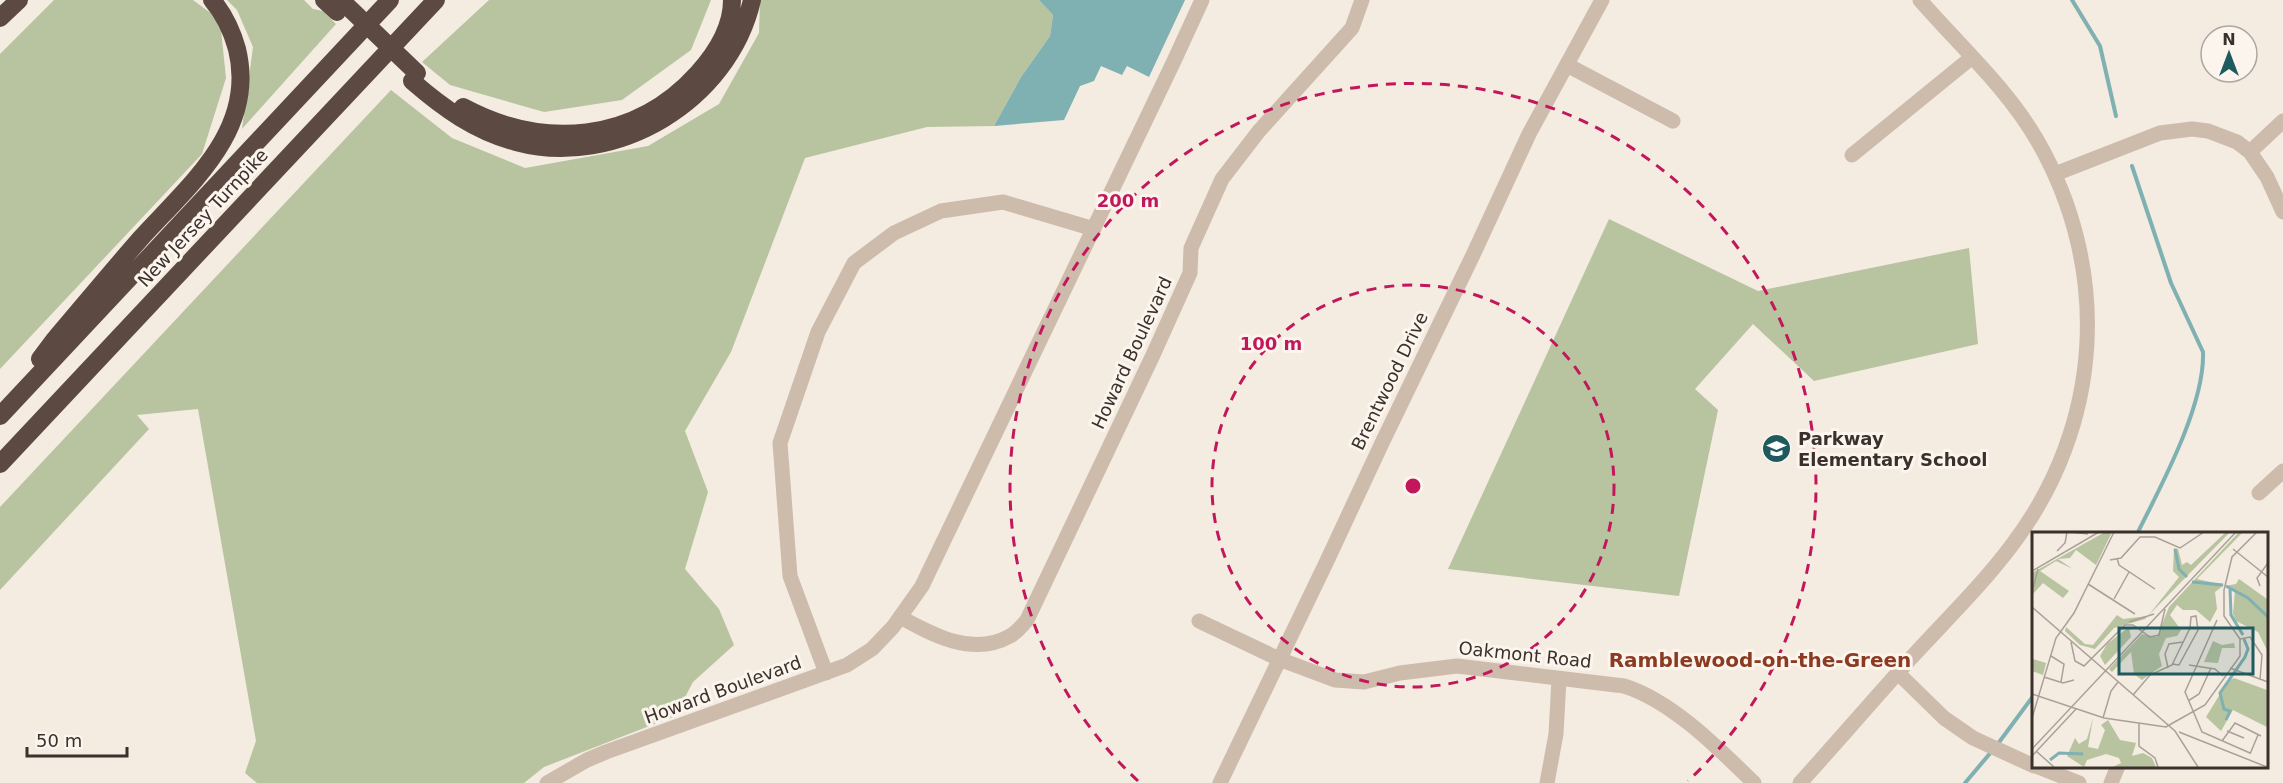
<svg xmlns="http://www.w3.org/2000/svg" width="2283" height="783" font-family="'DejaVu Sans',sans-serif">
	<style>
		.green { fill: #b8c4a0 }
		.water { fill: #7fb0b2 }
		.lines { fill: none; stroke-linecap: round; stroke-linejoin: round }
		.stream { stroke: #7fb0b2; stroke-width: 4 }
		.street { stroke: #cdbbac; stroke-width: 15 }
		.highway { stroke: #5c4a42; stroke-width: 18 }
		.highway-bridge { stroke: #5c4a42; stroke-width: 18 }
		.ring { fill: none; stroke: #c2185b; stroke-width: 3; stroke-dasharray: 10 8 }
		.labels { text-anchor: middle; stroke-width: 6; stroke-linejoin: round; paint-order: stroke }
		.street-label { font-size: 18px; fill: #3b302b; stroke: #fbf5ee }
		.poi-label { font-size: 18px; font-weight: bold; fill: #3b302b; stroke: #fbf5ee; text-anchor: start }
		.neighbourhood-label { font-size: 20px; font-weight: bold; fill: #8c3b22; stroke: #fbf5ee }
		.inset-river { fill: none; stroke: #7fb0b2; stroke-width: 3 }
		.inset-road { fill: none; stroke: #aaa098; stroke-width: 1.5 }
		.view { fill: #1f5a5e; fill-opacity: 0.15; stroke: #1f5a5e; stroke-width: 3 }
		.inset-edge { fill: none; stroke: #3b302b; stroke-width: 3 }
		.centre { fill: #c2185b; stroke: #fbf5ee; stroke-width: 3 }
		.ring-label { font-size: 18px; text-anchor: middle; font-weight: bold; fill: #c2185b; stroke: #fbf5ee; stroke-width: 6; stroke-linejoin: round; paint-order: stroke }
	</style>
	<rect width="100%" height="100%" fill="#f4ebe1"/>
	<path class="green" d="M54 0H193L220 20 226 78 202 154 0 369V54Z
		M227 0H304L313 9 323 11 336 24 242 129 253 47 237 10Z
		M489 0H711L691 50 622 100 544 112 450 85 422 62Z
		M760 0H1039L1053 15 1050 36 1021 77 994 126 927 127 805 158 731 352 685 431 708 492 685 569 719 609 734 645 693 682 675 716 544 767 524 783H257L245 773 256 741 198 409 137 415 149 429 0 590V507L391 90 452 138 525 168 648 146 719 104 759 33Z
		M1609 219 1758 291 1969 248 1978 344 1814 381 1753 324 1695 389 1718 410 1679 596 1448 569Z"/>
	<path class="water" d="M1039 0H1185L1149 77 1127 66 1122 75 1101 66 1094 81 1080 86 1064 120 994 126 1021 77 1050 36 1053 15Z"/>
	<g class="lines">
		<path class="stream" d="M2072 0 2100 46 2116 116
			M2132 166 2171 283 2203 352C2205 405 2161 486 2137 534
			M1997 745 2034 695
			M1965 783 1992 751"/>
		<path class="street" d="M1567 65 1673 121
			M2250 152 2283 121
			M1852 155 1971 58
			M2055 174 2160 133 2192 129 2208 131 2237 142 2250 152 2267 177 2283 212
			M2259 493 2283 471
			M900 617C933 635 973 657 1010 636 1016 633 1022 626 1027 620L1153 355 1190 273 1191 248 1222 179 1259 131 1352 28 1362 0
			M1199 621 1279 659 1335 680 1364 682 1400 673 1457 666 1624 686C1672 701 1718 748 1754 783
			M826 673 790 576 780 443 818 332 854 263 894 233 941 211 1003 202 1094 229
			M1898 673 1944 718 1973 738 2034 766
			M2036 766 2079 783
			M547 783 587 760 606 752 847 665 872 649 893 627 922 586 1174 61 1202 0
			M1220 783 1326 563 1382 443 1473 255 1529 134 1602 0
			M1547 783 1556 734 1559 679
			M1800 783C1838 741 1874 699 1912 657 1946 620 1982 585 2012 545 2103 425 2112 270 2037 140 2007 88 1959 45 1920 0
			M2111 783 2118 766"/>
		<path class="highway" d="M324 0 337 12
			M0 18 19 0
			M412 81C443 108 475 131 516 142 616 169 729 101 752 0
			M463 107C543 150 635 143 698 73 716 53 732 28 732 0
			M40 359 55 339C84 305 112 271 141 238 190 184 257 130 237 49 232 31 224 14 212 0
			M0 416 390 0
			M0 464 436 0"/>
		<path class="highway-bridge" d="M344 3 417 73"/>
	</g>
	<g class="ring">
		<circle cx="1413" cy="486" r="201"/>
		<path d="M1138 781A403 403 0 1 1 1688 781"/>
	</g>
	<defs>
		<symbol id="school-disc" viewBox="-11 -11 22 22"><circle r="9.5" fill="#1f5a5e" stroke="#fbf5ee"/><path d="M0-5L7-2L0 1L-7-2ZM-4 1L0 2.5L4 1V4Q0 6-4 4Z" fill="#fff"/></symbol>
	</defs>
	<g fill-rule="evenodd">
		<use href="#school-disc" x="1760" y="432" width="33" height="33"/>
	</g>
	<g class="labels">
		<g class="street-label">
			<text transform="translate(203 218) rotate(-47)" y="6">New Jersey Turnpike</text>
			<text transform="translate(1132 353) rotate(-65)" y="6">Howard Boulevard</text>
			<text transform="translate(1390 381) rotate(-64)" y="6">Brentwood Drive</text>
			<text transform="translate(1525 655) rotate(6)" y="6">Oakmont Road</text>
			<text transform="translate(723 690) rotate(-20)" y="6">Howard Boulevard</text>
		</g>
		<g class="poi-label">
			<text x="1798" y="445">Parkway<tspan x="1798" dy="21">Elementary School</tspan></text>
		</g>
		<g class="neighbourhood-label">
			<text x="1760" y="667">Ramblewood-on-the-Green</text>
		</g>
	</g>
	<g transform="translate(2032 532)">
		<rect width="236" height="236" fill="#f4ebe1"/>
		<path d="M73 0H80L64 33 44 18 38 26 26 27 41 37 24 29 8 39 37 59 31 66 11 51 0 63V41ZM194 0H198L113 87 82 96 63 117 48 113 33 99 34 95 53 112 61 113 85 83 91 87 116 84 147 45 141 39 142 16 146 17 150 33 155 30 159 33ZM207 0H211L165 47 192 53 183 60 185 77 178 90 164 78H151L145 73 138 83 149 98 145 104 134 106 127 122 130 134 110 148 102 142 99 120 80 140 77 137 110 102 125 105 137 75ZM207 47 235 67V118L226 100 204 89 201 82 203 58 193 54 204 52ZM97 95 99 105 73 133 68 124 75 112ZM181 109 190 113 202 111 203 116H190L186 131 172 130ZM0 113 1 127 14 131 11 143 0 139ZM202 146 235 158V195L201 178 189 199 174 185 196 149ZM61 186 56 215 66 217 73 198 69 193 76 188 88 208 104 211 100 224 111 221 120 226 124 235H81L89 231 87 226 74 222 55 228 52 235 35 224 43 206 47 212 55 207Z" fill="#b8c4a0"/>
		<path class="inset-river" d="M143 17 147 37 155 45M160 50 191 53M194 54 216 66 236 85M198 56 199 83 211 103M194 188 198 179 192 177 188 161 213 125 216 117 212 107M18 228 27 221 51 222"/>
		<path class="inset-road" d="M38 0 56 2M201 17 236 45M25 19 33 11 35 0M85 26 87 33 123 57M78 28 89 26 108 5H123L148 16 172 0M0 39 67 0M56 52 103 82M228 54 225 46 236 31M0 60 6 37M82 67 97 40M0 75 143 199 166 235M185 88 153 160 170 200 218 221M97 90 122 82M208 107 218 105 230 123 228 148M39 110 43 129 52 134 93 93H101L118 105 127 103 133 77M19 124 32 132 29 150M157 133 183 137 191 144M136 136 133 122 137 112 151 110M198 136 236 150M12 145 31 151 42 148M0 162 72 186 134 195 139 192M101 163 118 143 140 133 158 96 159 85 164 84 166 98 147 133 140 132M156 169 167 162 179 136M0 186 24 106 42 81 82 0M71 186 79 159 86 150M107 191V214L123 226 126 235M139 192 173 173 208 124V107L192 84V58L200 25 225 0M195 199 212 206M147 200 235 235M190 209 203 191 229 204M0 217 204 0M4 219 22 235M218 222 226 203M0 224 44 177"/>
		<path class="view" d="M87 96H221V142H87Z"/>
		<rect width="236" height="236" class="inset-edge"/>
	</g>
	<circle cx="1413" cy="486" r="9" class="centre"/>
	<g class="ring-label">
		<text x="1128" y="207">200 m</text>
		<text x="1271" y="350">100 m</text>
	</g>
	<g transform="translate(2229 54)"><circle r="28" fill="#fbf5ee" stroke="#aea6a0" stroke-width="1.5"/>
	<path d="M0-4.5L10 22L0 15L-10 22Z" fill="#1f5a5e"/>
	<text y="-9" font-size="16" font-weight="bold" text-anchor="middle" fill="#3b302b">N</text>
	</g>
	<path d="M27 747v9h100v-9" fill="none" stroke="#3b302b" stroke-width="3"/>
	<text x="36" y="747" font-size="18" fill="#3b302b" stroke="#fbf5ee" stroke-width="4.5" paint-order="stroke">50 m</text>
</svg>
